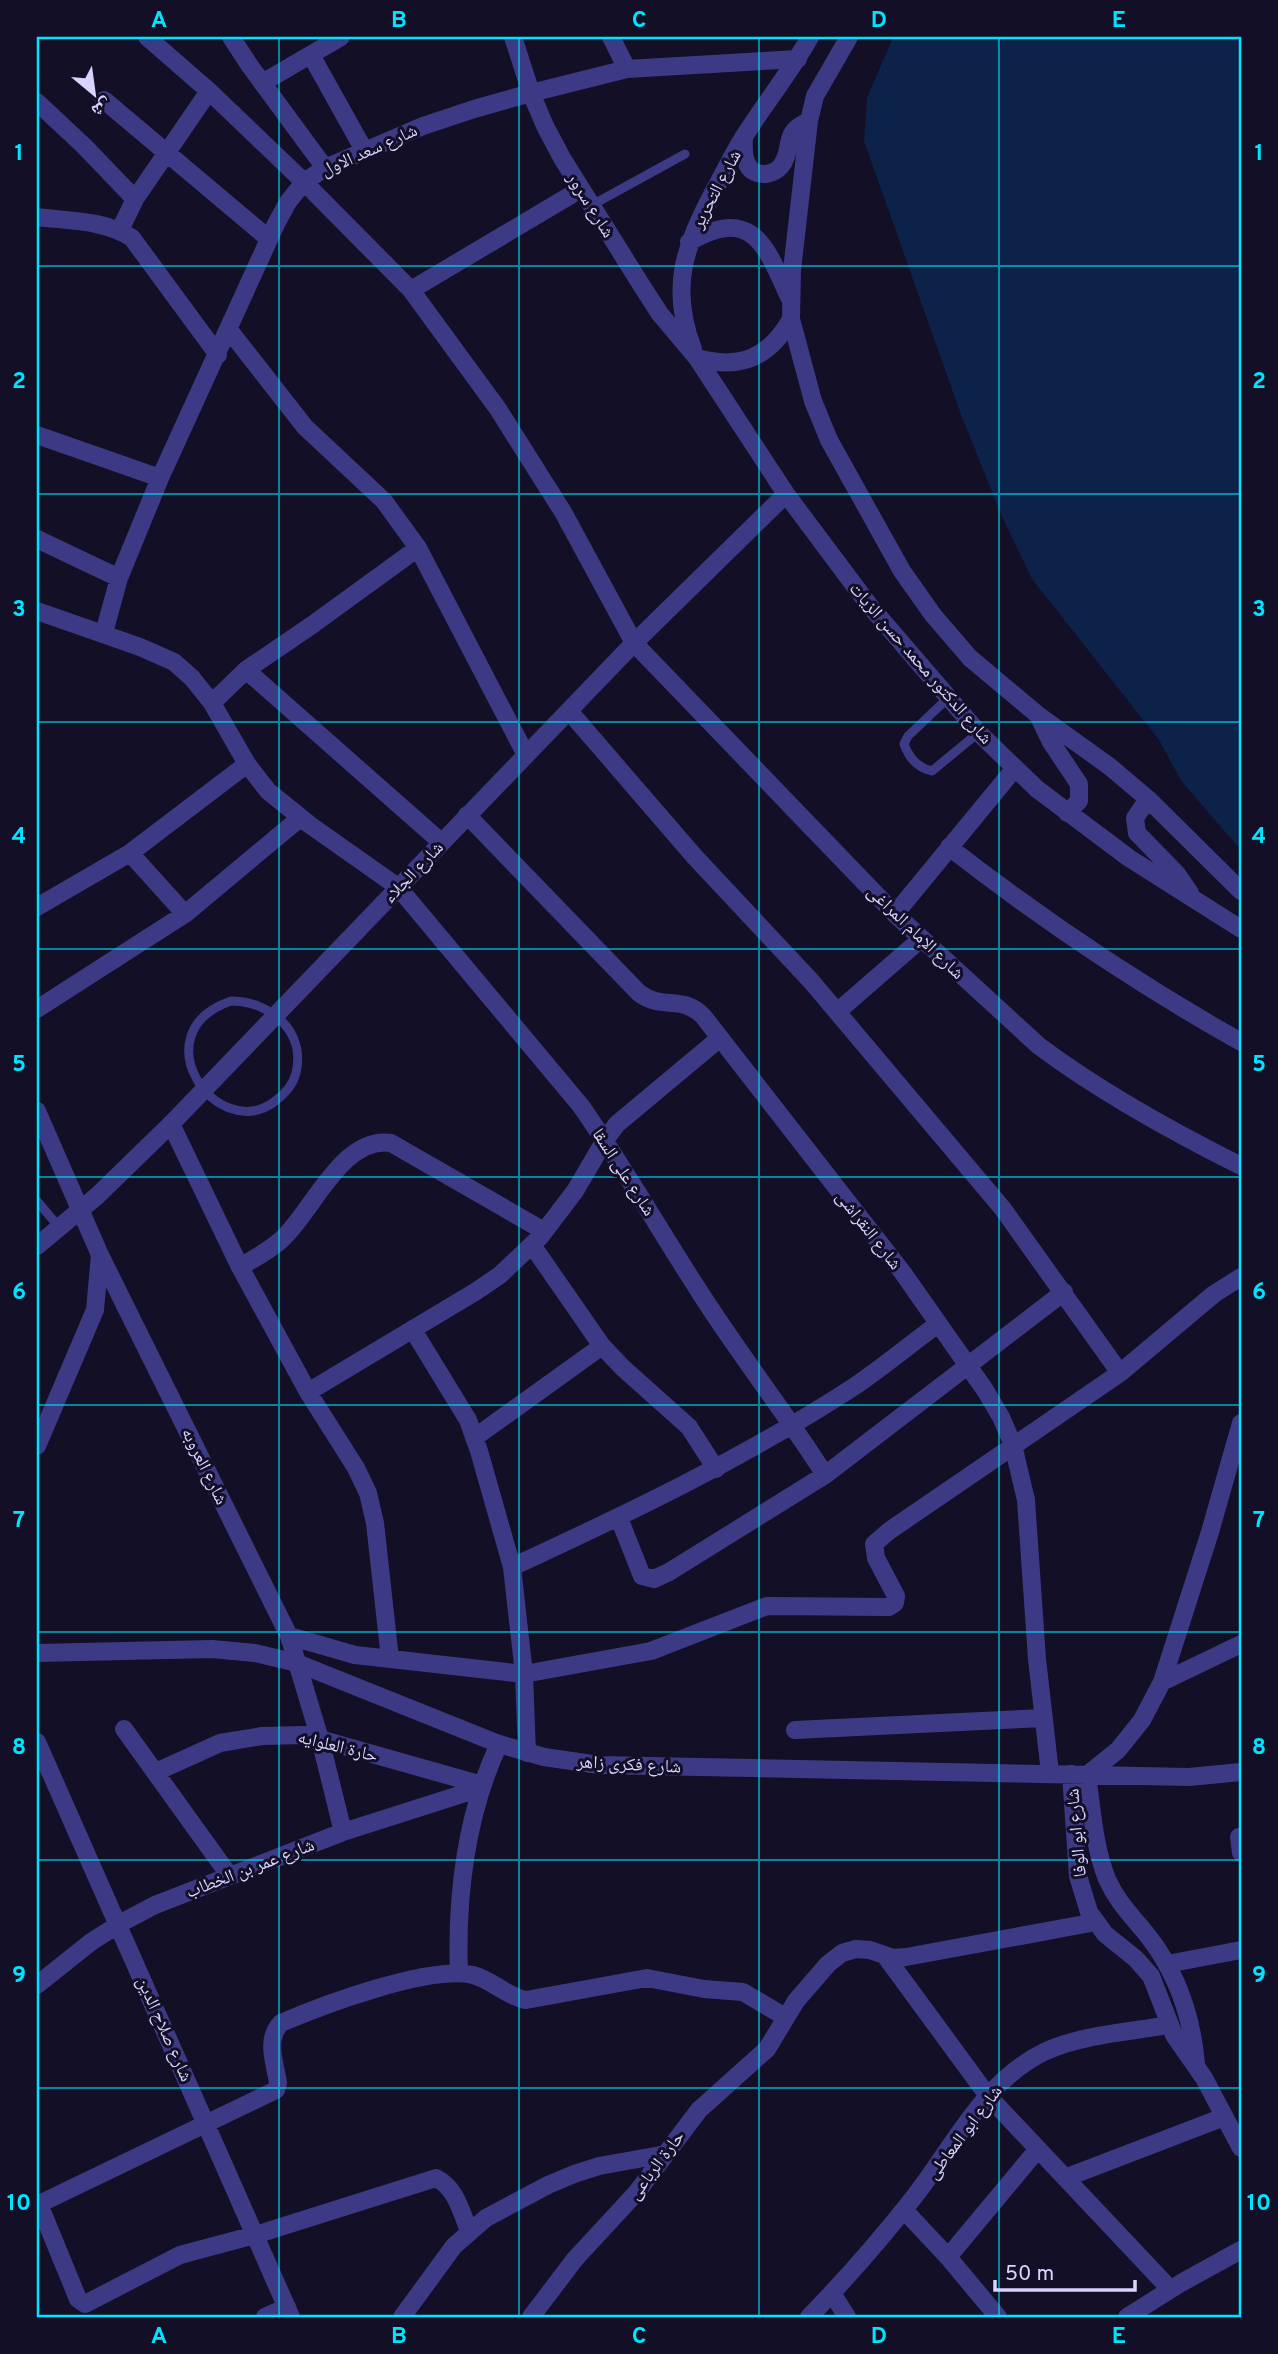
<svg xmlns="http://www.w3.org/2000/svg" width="1278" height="2354" font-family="Overpass,'Noto Naskh Arabic',sans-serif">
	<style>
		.water { fill: #0c2248 }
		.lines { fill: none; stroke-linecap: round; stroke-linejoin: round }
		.service { stroke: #3d3a85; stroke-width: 9 }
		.minor { stroke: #3d3a85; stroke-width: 18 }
		.tertiary { stroke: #3d3a85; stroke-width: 18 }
		.grid { fill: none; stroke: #00e5ff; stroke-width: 2; stroke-opacity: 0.55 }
		.labels { text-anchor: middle; stroke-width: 6; stroke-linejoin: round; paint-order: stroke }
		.street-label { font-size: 18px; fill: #d9d4ff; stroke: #130f26 }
		.neatline { fill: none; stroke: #00e5ff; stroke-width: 2.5 }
		.grid-label { font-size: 23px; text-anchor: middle; font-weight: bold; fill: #00e5ff }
	</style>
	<rect width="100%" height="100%" fill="#130f26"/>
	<path class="water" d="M893 37H1241V850L1182 782 1159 740 1032 579 1000 512 960 412 864 141 867 98Z"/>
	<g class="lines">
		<path class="service" d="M592 205 685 154
			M947 699 908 736 904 744C909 758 918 768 932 771L978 733
			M231 1001C270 1001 306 1031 296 1073 293 1085 285 1094 274 1102 216 1144 140 1032 231 1001Z
			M37 1201 59 1227"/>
		<path class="minor" d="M147 37 209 91 304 182 411 290 498 409 563 512 634 643 895 914 1039 1046C1102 1093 1171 1131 1241 1166
			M231 37 250 66 325 168
			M611 37 627 69
			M311 55 364 150
			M262 83 341 37
			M104 100 269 239
			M37 102 84 146 135 199
			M37 217C69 221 105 220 132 238L218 355
			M120 230 135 199 209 91
			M411 290 581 189
			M229 330 305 427 384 501 418 548 526 755
			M37 435 160 478
			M37 539 119 578
			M37 611 140 647 174 662 192 678 212 703 247 764 268 791 310 825 398 887 581 1106C623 1166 659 1229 699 1291 739 1354 785 1412 825 1475
			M104 633 119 578 160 478 276 224 288 202 304 182 325 168 423 126 474 109 531 93 627 69 798 59
			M246 670 441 842
			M212 703 246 670 312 625 418 548
			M569 711 694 856 811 981 1003 1209 1120 1373
			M467 815 639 993C663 1011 681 994 703 1016L903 1273 985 1390 1001 1417 1013 1445 1026 1500 1037 1659 1050 1773
			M949 847C1040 918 1141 986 1241 1042
			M130 853 185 914
			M37 907 130 853 247 764
			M895 914 1015 768
			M37 1009 185 914 300 818
			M837 1012 921 939
			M37 1111 100 1255 289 1636 320 1739 343 1832
			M171 1124 240 1267 308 1392 356 1468 368 1493 375 1523 390 1659
			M532 1245 602 1346 623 1368 689 1427 716 1469
			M240 1267C253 1259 269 1251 281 1240 312 1213 342 1135 391 1143L544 1231
			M413 1330 468 1420 479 1451 512 1567 524 1674 527 1753
			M308 1392 475 1292 500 1275 540 1237 575 1191 605 1140 617 1124 720 1038
			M474 1438 602 1346
			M37 1446 95 1310 100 1255
			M619 1518 642 1576 654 1579 669 1572 825 1475 1064 1292
			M512 1567C629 1513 744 1458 852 1388 882 1368 909 1345 938 1324
			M289 1636 355 1655 524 1674 651 1651 767 1606 889 1607 895 1603 896 1596 876 1558 874 1544 889 1531 1120 1373 1214 1294 1241 1277
			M1162 1682 1241 1644
			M124 1729 229 1875
			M795 1730 1043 1718
			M37 1742 291 2317
			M156 1772 220 1743 262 1736 305 1735 482 1785
			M1087 1775 1118 1750 1142 1720 1162 1682 1210 1532 1241 1423
			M1239 1837 1241 1853
			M886 1957 988 2096 1170 2289
			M1167 1964 1241 1950
			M459 1973C456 1897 466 1814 499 1744
			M37 1985 91 1942 119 1924 155 1905 343 1832 481 1788
			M1065 2178 1224 2117
			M39 2204 78 2299 85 2304 180 2255 255 2235 436 2178C456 2188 461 2211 469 2231
			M37 2205 276 2090 278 2083C275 2063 265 2039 281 2023 323 2005 429 1965 473 1975 492 1980 506 1996 526 2000L647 1978 704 1989 743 1992 785 2017
			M904 2210 948 2257 998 2317
			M948 2257 1038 2149
			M832 2293 847 2317
			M265 2317 287 2307
			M402 2317 454 2246 486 2218 548 2185 574 2174 599 2166 666 2154
			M531 2317 575 2259 637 2192 699 2110 767 2049 796 2001 828 1964 842 1953 856 1949 870 1950 893 1958 906 1957 1096 1922
			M1127 2317 1181 2283 1241 2250"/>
		<path class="tertiary" d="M513 37 531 93 545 126 562 158 640 283 660 314 697 358 786 494 869 605 979 733 1037 789 1129 858 1241 929
			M849 37 815 96 809 121 792 270 791 319 813 401 829 440 902 571 933 615 970 658 1038 715 1109 766 1148 799 1241 891
			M744 136C743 153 743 175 766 174 772 173 777 171 781 166 795 148 780 133 809 121
			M689 242C752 205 766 246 789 297
			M693 349C669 287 685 246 714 191 724 173 733 153 745 135 766 102 791 71 810 37
			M697 358C740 370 769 358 791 319
			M1039 717 1051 742 1079 784V801L1067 813
			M1148 799 1135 818 1137 833 1177 874 1190 893
			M37 1246 97 1196 171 1124 634 643 786 494
			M37 1653 212 1649 255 1653 297 1663 499 1744 544 1757 599 1765 1189 1777 1241 1772
			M1071 1774 1078 1876 1089 1912 1105 1934 1136 1959 1151 1976 1174 2035 1204 2078 1241 2148
			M1087 1775C1092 1809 1094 1847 1107 1879 1117 1902 1133 1917 1148 1936 1177 1973 1192 2017 1196 2064
			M809 2317C846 2279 881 2239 914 2197 954 2146 983 2082 1044 2052 1080 2035 1129 2032 1168 2025"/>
	</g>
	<path class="grid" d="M279 37V2317M519 37V2317M759 37V2317M999 37V2317M37 266H1241M37 494H1241M37 722H1241M37 949H1241M37 1177H1241M37 1405H1241M37 1632H1241M37 1860H1241M37 2088H1241"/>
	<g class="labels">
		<g class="street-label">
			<text transform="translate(369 150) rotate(-24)" y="6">شارع سعد الاول</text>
			<text transform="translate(716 189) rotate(-62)" y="6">شارع التحرير</text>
			<text transform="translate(591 205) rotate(58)" y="6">شارع سرور</text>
			<text transform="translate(921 663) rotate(49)" y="6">شارع الدكتور محمد حسن الزيات</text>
			<text transform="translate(413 872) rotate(-46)" y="6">شارع الجلاء</text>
			<text transform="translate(916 932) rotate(44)" y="6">شارع الإمام المراغى</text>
			<text transform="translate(624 1172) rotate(57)" y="6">شارع على السقا</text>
			<text transform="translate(869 1230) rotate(52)" y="6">شارع النقراشى</text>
			<text transform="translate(205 1466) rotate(64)" y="6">شارع العروبه</text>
			<text transform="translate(338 1746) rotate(14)" y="6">حارة العلوايه</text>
			<text transform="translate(629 1764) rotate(3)" y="6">شارع فكرى زاهر</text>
			<text transform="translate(1076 1833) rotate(-95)" y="6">شارع ابو الوفا</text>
			<text transform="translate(250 1868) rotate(-21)" y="6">شارع عمر بن الخطاب</text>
			<text transform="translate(165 2029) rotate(66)" y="6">شارع صلاح الدين</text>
			<text transform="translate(964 2132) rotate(-53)" y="6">شارع ابو المعاطى</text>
			<text transform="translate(656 2165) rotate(-53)" y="6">حارة الرباعى</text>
		</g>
	</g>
	<rect width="1278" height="2354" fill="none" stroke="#130f26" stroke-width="77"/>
	<g transform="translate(94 94) rotate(151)" stroke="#130f26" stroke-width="5" paint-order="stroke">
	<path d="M0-5L12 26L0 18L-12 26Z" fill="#d9d4ff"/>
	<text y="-10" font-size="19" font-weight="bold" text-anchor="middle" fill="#d9d4ff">ش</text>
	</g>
	<path d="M995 2280v10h140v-10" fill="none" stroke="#d9d4ff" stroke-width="3.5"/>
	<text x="1005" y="2280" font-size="21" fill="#d9d4ff" stroke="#130f26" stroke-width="5" paint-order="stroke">50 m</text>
	<rect x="38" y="38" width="1202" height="2278" class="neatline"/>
	<g class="grid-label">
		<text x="159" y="27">A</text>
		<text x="399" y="27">B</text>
		<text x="639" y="27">C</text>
		<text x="879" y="27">D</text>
		<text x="1119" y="27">E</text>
		<text x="19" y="160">1</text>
		<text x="1259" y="160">1</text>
		<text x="19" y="388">2</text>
		<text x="1259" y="388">2</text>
		<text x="19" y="616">3</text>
		<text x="1259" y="616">3</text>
		<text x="19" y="843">4</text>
		<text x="1259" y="843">4</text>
		<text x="19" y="1071">5</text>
		<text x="1259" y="1071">5</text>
		<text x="19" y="1299">6</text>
		<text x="1259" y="1299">6</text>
		<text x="19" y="1527">7</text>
		<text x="1259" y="1527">7</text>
		<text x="19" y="1754">8</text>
		<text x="1259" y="1754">8</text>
		<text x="19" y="1982">9</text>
		<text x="1259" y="1982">9</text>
		<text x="19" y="2210">10</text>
		<text x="1259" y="2210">10</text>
		<text x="159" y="2343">A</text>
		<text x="399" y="2343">B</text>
		<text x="639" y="2343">C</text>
		<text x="879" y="2343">D</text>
		<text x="1119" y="2343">E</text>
	</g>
</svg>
